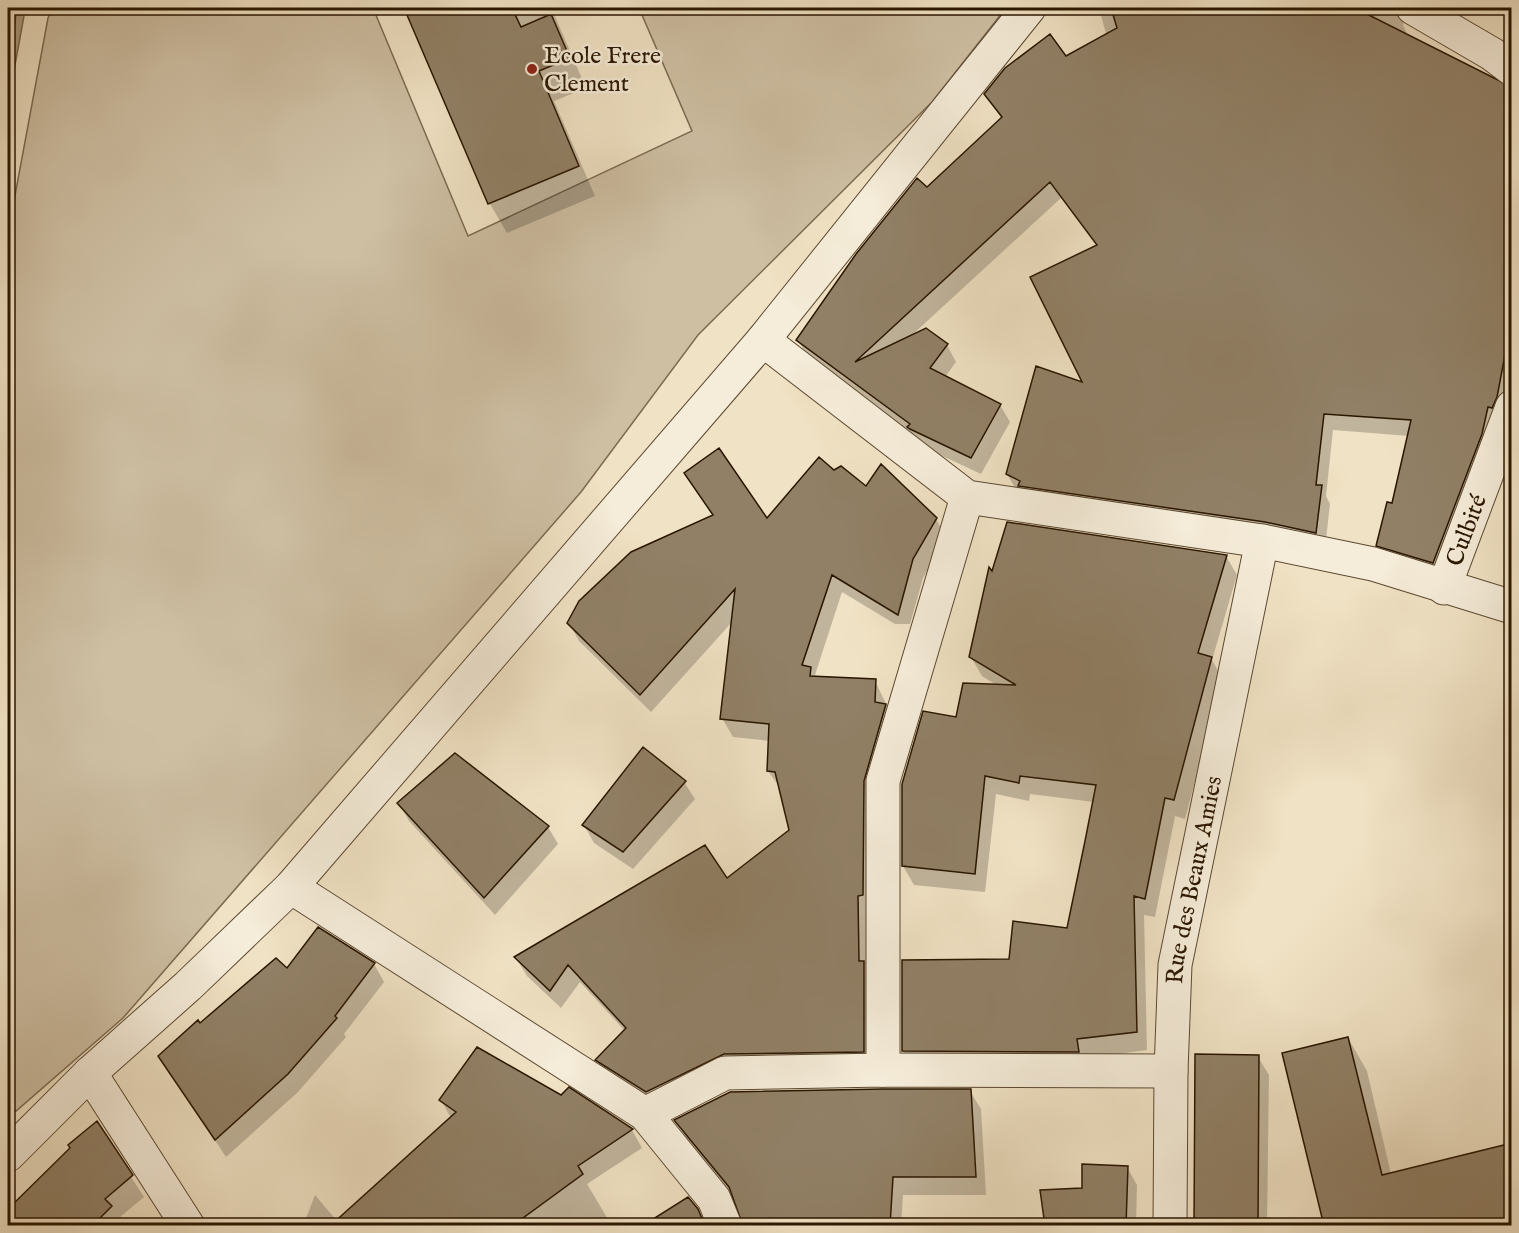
<svg xmlns="http://www.w3.org/2000/svg" width="1519" height="1233" font-family="'IM FELL English',serif">
	<style>
		.green { fill: #cebfa3; stroke: #7c6a52; stroke-width: 1.5 }
		.water { fill: #ad9d81; stroke: #79674d; stroke-width: 1.5 }
		.shadow { fill: #0003 }
		.lines { fill: none; stroke-linecap: round; stroke-linejoin: round }
		.shore { stroke: #6c5a40; stroke-width: 1.5 }
		.building { fill: #918066; stroke: #2a1600; stroke-width: 1.5 }
		.minor-casing { stroke: #5c4931; stroke-width: 35 }
		.minor { stroke: #f5ecd9; stroke-width: 33 }
		.poi-dot { fill: #8f2418; stroke: #f5ecd9; stroke-width: 2 }
		.labels { text-anchor: middle; stroke-width: 5; stroke-linejoin: round; paint-order: stroke }
		.poi-label { font-size: 24px; fill: #2a1600; stroke: #f5ecd9; text-anchor: start }
		.street-label { font-size: 24px; fill: #2a1600; stroke: #f5ecd9 }
	</style>
	<rect width="100%" height="100%" fill="#f0e2c4"/>
	<filter id="stains"><feTurbulence type="fractalNoise" baseFrequency=".00333" numOctaves="4"/><feColorMatrix values="0 0 0 0 .2 0 0 0 0 .09 0 0 0 0 .02 0 0 0 .5 -.17"/></filter>
	<radialGradient id="worn" r=".72"><stop offset=".6" stop-color="#630" stop-opacity="0"/><stop offset="1" stop-color="#630" stop-opacity=".3"/></radialGradient>
	<path class="green" d="M53 8H373L468 236 692 131 639 8H1006L932 102 698 335 581 492 123 1018 8 1118V233L48 18Z"/>
	<path class="water" d="M8 8H23L24 16 8 103Z"/>
	<path class="shadow" d="M406 8H565L554 14 586 88 554 101 595 196 507 233 490 204Z
		M1099 8H1313L1302 55 1333 8H1417L1406 15 1403 25 1408 36 1512 91V386L1506 415 1443 579 1388 562 1378 545 1393 505 1409 436 1333 430 1326 496 1330 504 1325 549 1017 491 1007 474 1084 385 1097 246 1061 198 912 335 947 345 956 362 945 377 1000 405 1010 422 981 474 921 446 913 434 808 357 798 340 927 189 1002 119 986 94 1138 152Z
		M833 472 936 519 946 537 923 578 910 624H895L842 592 815 675 816 678 875 681 896 724 874 1070 735 1072 657 1110 607 1078 597 1060 625 1031 580 982 561 1008 527 976 516 958 727 880 790 831 781 789 768 771 770 741 733 737 722 718 733 621 651 712 579 641 569 623 583 597 714 516 686 473 767 520Z
		M1226 556 1237 575 1212 660 1222 678 1185 819 1175 816 1155 917 1144 915 1147 1050 1087 1058 914 1070 903 1051 1010 960 1068 929 1094 802 1030 794 1029 801 996 794 985 892 914 885 903 866 957 718 998 686 982 676 971 657 993 574Z
		M684 782 695 799 633 869 594 843 584 825Z
		M399 803 548 827 558 844 495 915 409 821Z
		M318 929 374 964 384 982 344 1034 346 1037 298 1092 226 1157 160 1056 200 1025 287 970Z
		M1348 1038 1367 1071 1391 1174 1325 1226Z
		M1258 1057 1269 1075 1267 1226H1196Z
		M569 1089 632 1130 642 1148 587 1184 612 1226H303L315 1195 337 1221 451 1118 441 1100 561 1097Z
		M970 1091 981 1109 986 1195H903L901 1226H745L737 1202 687 1139 676 1121Z
		M96 1123 144 1197 120 1217 129 1226H8V1211Z
		M1127 1167 1137 1185 1136 1226H1046L1083 1189Z"/>
	<g class="lines">
		<path class="shore" d="M8 71 17 8"/>
	</g>
	<path class="building" d="M404 8H512L521 27 551 14 570 58 539 71 579 166 488 204Z
		M1111 8H1355L1512 87V357L1505 355 1497 397 1492 408 1488 407 1482 434 1433 563 1376 546 1387 502 1392 503 1411 420 1324 414 1316 485H1322L1316 533 1265 522 1018 486 1020 481 1006 474 1036 366 1082 382 1030 277 1097 245 1050 182 855 362 926 328 948 344 930 368 1001 404 971 458 910 429 907 427 910 424 796 340 856 254 917 178 927 187 1002 117 984 94 1005 68 1050 34 1066 56 1117 28Z
		M719 448 767 518 819 457 834 470 841 466 866 486 881 464 937 518 913 559 898 615 832 575 802 665 811 667 810 676 876 679 875 702 886 704 864 781 863 895 858 896 859 961H864V1052L724 1054 646 1092 595 1060 626 1028 568 965 550 991 514 957 705 845 727 878 789 830 775 772 767 771 769 724 720 719 735 589 640 695 567 623 579 601 631 552 713 515 684 473Z
		M1007 522 1227 555 1198 653 1212 657 1174 800 1165 798 1145 899 1134 896 1137 1032 1077 1039 1079 1052 902 1051V960L1009 959 1013 921 1067 928 1085 841 1096 785 1020 776 1019 783 985 776 975 874 902 866V784L923 711 956 717 963 683 1016 685 969 657 989 567 992 571Z
		M643 747 686 781 623 852 582 825Z
		M455 753 549 826 484 898 397 803Z
		M318 927 375 963 335 1016 337 1018 288 1074 215 1140 158 1056 198 1020 200 1023 276 958 287 968Z
		M1348 1037 1382 1175 1512 1143V1226H1324L1282 1053Z
		M477 1047 561 1095 569 1087 633 1129 578 1166 583 1174 512 1226H330L456 1112 439 1100Z
		M1195 1054 1259 1055 1258 1226H1194Z
		M883 1089H971L976 1177H893L890 1226H743L729 1187 674 1120 730 1092Z
		M97 1121 133 1175 105 1199 112 1206 92 1226H8V1209L70 1148 68 1145Z
		M1082 1164 1128 1166 1126 1226H1045L1040 1190 1082 1188Z
		M688 1197 698 1209 705 1226H642Z"/>
	<g class="lines">
		<defs>
			<g id="minor">
				<path d="M1413 8 1492 54 1512 69"/>
				<path d="M763 340 967 497 1262 541 1373 564 1512 607"/>
				<path id="s1" d="M1444 588 1512 407"/>
				<path d="M291 887 645 1114 714 1199 725 1226"/>
				<path d="M883 1070V781L967 497"/>
				<path d="M90 1073 188 1226"/>
				<path d="M645 1114 725 1073 883 1070 1171 1071"/>
				<path d="M8 1155 90 1073 188 986 291 887 763 340 1029 8"/>
				<path id="s2" d="M1170 1226 1171 1071 1175 965 1262 541"/>
			</g>
		</defs>
		<use href="#minor" class="minor-casing"/>
		<use href="#minor" class="minor"/>
	</g>
	<circle class="poi-dot" cx="532" cy="69" r="6"/>
	<g class="labels">
		<g class="poi-label">
			<text x="544" y="63">Ecole Frere<tspan x="544" dy="28">Clement</tspan></text>
		</g>
		<g class="street-label">
			<text dy="8" stroke="none"><textPath href="#s1" startOffset="62">Culbité</textPath></text>
			<text dy="8" stroke="none"><textPath href="#s2" startOffset="348">Rue des Beaux Amies</textPath></text>
		</g>
	</g>
	<rect width="1519" height="1233" fill="none" stroke="#f0e2c4" stroke-width="30"/>
	<rect x="9" y="9" width="1501" height="1215" fill="none" stroke="#2a1600" stroke-width="3"/>
	<rect x="15" y="15" width="1489" height="1203" fill="none" stroke="#2a1600" stroke-width="1.5"/>
	<rect width="100%" height="100%" filter="url(#stains)"/>
	<rect width="100%" height="100%" fill="url(#worn)"/>
</svg>
